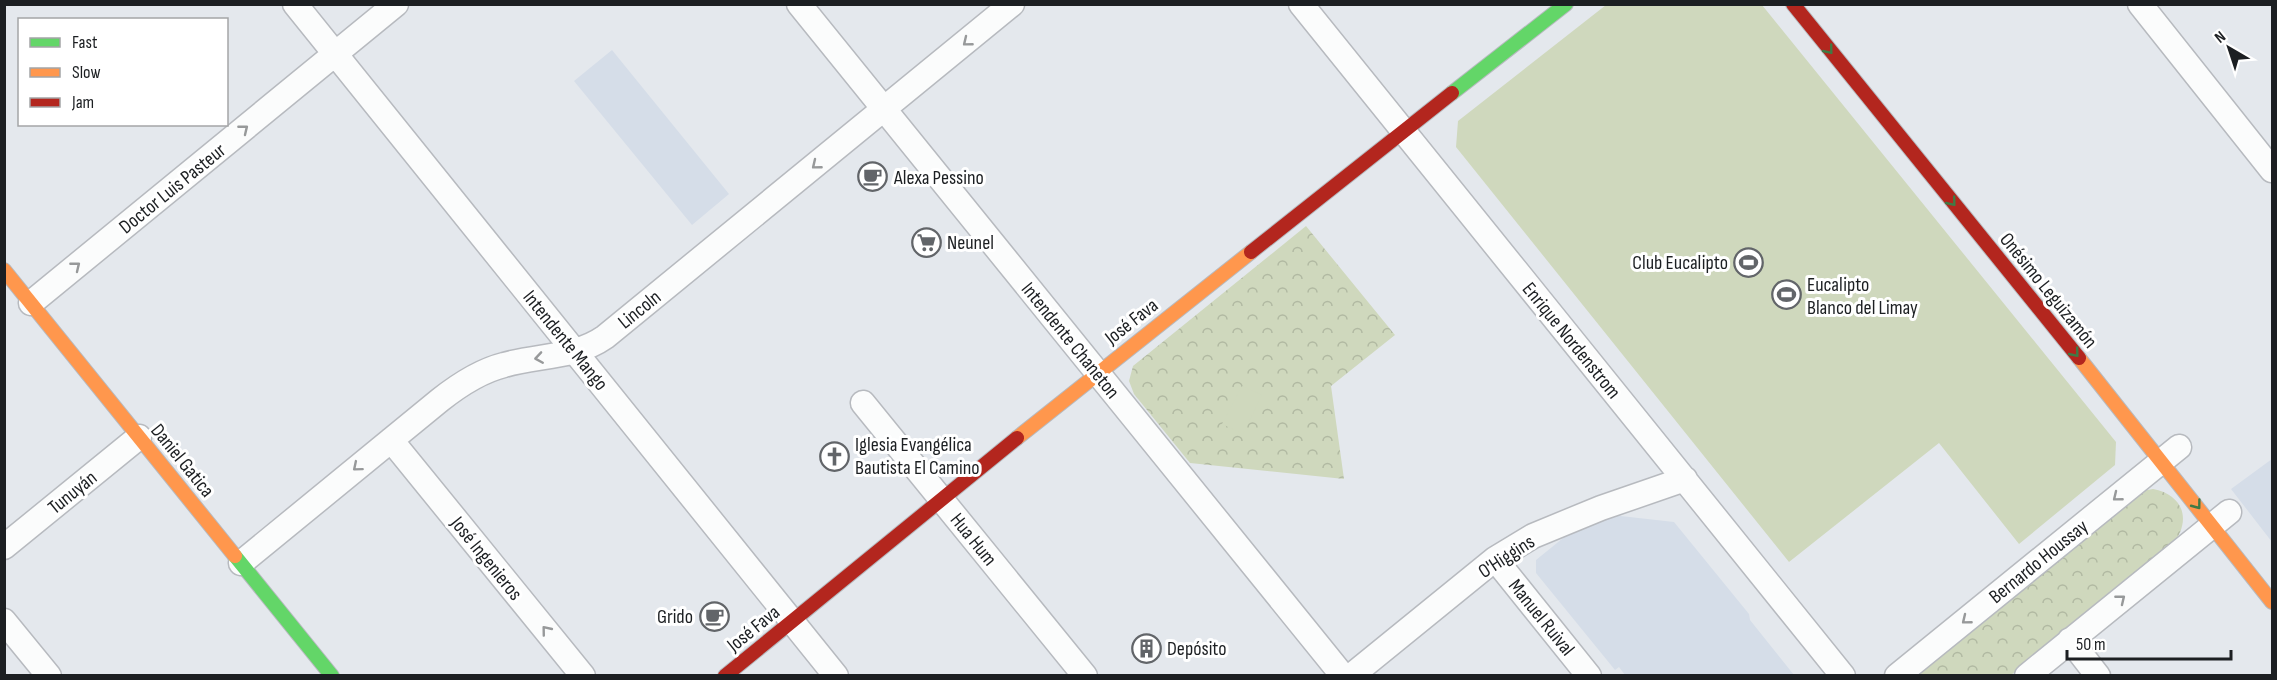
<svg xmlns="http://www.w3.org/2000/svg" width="2277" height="680" font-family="'Sofia Sans Condensed',sans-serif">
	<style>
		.built { fill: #d5dde8 }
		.forest { fill: url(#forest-crowns) }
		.pitch { fill: #cfd8bd }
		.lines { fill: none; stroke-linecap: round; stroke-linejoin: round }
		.street-casing { stroke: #b7babf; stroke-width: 27 }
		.fast-casing { stroke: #b7babf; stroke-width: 16 }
		.slow-casing { stroke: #b7babf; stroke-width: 16 }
		.jam-casing { stroke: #b7babf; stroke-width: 16 }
		.street { stroke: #fbfcfc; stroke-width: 24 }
		.fast { stroke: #63d668; stroke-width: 14 }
		.slow { stroke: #ff974d; stroke-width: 14 }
		.jam { stroke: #b3261e; stroke-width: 14 }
		.oneway { stroke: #97999a }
		.oneway2 { stroke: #407a45 }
		.labels { text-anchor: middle; stroke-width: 6; stroke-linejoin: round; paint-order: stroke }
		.poi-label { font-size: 20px; fill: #1c1f22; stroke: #fff; text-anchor: start }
		.street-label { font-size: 20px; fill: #1c1f22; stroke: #fff }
	</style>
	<defs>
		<pattern id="forest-crowns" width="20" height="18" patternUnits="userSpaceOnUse" patternTransform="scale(1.5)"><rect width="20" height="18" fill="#cfd8bd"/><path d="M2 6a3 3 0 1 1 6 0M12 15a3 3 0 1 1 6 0" fill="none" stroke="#b1b9a2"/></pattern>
	</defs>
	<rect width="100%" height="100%" fill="#e4e8ed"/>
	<path class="built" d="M612 50 729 194 692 225 574 81Z
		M2272 459V542L2231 489Z
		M1594 513 1674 522 1749 614 1750 620 1794 675H1625L1619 667 1615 670 1536 573V560Z"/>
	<path class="forest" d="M1306 226 1395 335 1331 386 1344 479 1190 463 1134 394 1129 381 1133 366Z
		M2153 489C2184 495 2192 521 2172 545L2011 675 1911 676 2142 491Z"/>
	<path class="pitch" d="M1606 5H1762L2116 442 2115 465 2019 544 1939 443 1789 562 1456 147 1458 121Z
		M1242 386 1262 395 1243 434 1222 424Z"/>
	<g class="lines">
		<defs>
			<path id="street" d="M295 4 836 676
				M799 4 1343 676
				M1301 4 1843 676
				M2140 4 2272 170
				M31 303 396 4
				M863 403 1085 676
				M391 440 583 676
				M4 547 139 437
				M1495 559 1589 676
				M241 563 440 400C459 385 480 371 504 365 539 355 575 358 605 337L1012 4
				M4 621 49 676
				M2070 640 2098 676
				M1351 676 1495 559 1533 536 1601 508 1685 479
				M1897 676 2179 447
				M2027 676 2229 512"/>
			<path id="fast" d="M1452 93 1566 4
				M235 556 332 676"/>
			<path id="slow" d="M4 270 235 556
				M2079 358 2272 602
				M1017 438 1251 252"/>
			<path id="jam" d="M1793 4 2079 358
				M1251 252 1452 93
				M725 676 1017 438"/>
		</defs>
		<use href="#street" class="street-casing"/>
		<use href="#fast" class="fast-casing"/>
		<use href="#slow" class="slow-casing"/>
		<use href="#jam" class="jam-casing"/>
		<use href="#street" class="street"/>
		<use href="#fast" class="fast"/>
		<use href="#slow" class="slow"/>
		<use href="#jam" class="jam"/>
	</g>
	<defs><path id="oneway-chevron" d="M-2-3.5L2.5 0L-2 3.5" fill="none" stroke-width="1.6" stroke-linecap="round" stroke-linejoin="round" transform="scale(1.5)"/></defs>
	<g class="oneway">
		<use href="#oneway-chevron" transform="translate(967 42) rotate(141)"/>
		<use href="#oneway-chevron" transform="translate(244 129) rotate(-39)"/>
		<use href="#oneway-chevron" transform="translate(816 165) rotate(141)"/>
		<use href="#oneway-chevron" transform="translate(76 266) rotate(-39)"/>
		<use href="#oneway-chevron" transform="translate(539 358) rotate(171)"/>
		<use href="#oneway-chevron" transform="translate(357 467) rotate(140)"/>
		<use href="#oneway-chevron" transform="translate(2117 497) rotate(141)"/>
		<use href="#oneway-chevron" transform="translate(2121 599) rotate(-39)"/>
		<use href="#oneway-chevron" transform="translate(1966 620) rotate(141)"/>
		<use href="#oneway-chevron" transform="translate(546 630) rotate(-129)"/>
	</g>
	<g class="oneway2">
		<use href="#oneway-chevron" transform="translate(1829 50) rotate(51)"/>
		<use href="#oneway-chevron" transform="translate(1952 202) rotate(51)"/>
		<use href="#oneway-chevron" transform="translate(2075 353) rotate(51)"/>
		<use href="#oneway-chevron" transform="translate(2197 505) rotate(53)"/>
	</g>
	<defs>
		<symbol id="cafe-ring" viewBox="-11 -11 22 22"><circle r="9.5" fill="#fff" stroke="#626569" stroke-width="1.5"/><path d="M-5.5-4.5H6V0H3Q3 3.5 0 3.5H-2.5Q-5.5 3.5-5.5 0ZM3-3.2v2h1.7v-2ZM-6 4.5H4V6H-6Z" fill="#626569"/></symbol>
		<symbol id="supermarket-ring" viewBox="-11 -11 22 22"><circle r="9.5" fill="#fff" stroke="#626569" stroke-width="1.5"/><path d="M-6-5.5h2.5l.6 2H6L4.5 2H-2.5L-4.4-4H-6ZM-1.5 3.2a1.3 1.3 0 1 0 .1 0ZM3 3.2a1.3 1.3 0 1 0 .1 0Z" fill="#626569"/></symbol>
		<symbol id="stadium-ring" viewBox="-11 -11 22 22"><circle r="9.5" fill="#fff" stroke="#626569" stroke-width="1.5"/><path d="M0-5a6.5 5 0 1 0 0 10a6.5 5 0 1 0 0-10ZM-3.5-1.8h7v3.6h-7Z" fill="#626569"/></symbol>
		<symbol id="church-ring" viewBox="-11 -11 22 22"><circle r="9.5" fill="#fff" stroke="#626569" stroke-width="1.5"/><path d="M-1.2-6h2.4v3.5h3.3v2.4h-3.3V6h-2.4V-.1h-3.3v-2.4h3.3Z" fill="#626569"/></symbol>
		<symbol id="building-ring" viewBox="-11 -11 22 22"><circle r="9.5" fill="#fff" stroke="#626569" stroke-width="1.5"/><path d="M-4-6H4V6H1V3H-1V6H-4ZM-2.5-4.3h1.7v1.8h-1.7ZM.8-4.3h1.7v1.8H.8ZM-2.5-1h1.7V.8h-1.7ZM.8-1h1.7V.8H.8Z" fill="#626569"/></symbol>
	</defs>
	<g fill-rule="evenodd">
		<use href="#cafe-ring" x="856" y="160" width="33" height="33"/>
		<use href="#supermarket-ring" x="910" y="226" width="33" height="33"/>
		<use href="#stadium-ring" x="1732" y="246" width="33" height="33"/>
		<use href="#stadium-ring" x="1770" y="278" width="33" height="33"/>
		<use href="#church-ring" x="818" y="440" width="33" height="33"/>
		<use href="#cafe-ring" x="698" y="600" width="33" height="33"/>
		<use href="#building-ring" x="1130" y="632" width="33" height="33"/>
	</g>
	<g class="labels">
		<g class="poi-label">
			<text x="894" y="184">Alexa Pessino</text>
			<text x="947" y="249">Neunel</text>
			<text x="1728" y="269" text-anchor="end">Club Eucalipto</text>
			<text x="1807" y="291">Eucalipto<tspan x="1807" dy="23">Blanco del Limay</tspan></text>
			<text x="855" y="451">Iglesia Evangélica<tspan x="855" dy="23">Bautista El Camino</tspan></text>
			<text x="693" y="623" text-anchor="end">Grido</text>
			<text x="1167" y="655">Depósito</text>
		</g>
		<g class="street-label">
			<text transform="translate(172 188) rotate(-39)" y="7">Doctor Luis Pasteur</text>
			<text transform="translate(2049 290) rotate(51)" y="7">Onésimo Leguizamón</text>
			<text transform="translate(639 309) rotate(-39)" y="7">Lincoln</text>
			<text transform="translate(1131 321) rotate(-38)" y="7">José Fava</text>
			<text transform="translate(566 340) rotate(51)" y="7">Intendente Mango</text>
			<text transform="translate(1071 340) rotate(51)" y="7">Intendente Chaneton</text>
			<text transform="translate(1572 340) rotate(51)" y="7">Enrique Nordenstrom</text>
			<text transform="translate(183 460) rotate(51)" y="7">Daniel Gatica</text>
			<text transform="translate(72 492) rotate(-39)" y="7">Tunuyán</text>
			<text transform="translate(974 539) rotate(51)" y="7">Hua Hum</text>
			<text transform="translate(1506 556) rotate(-33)" y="7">O'Higgins</text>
			<text transform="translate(487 558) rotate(51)" y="7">José Ingenieros</text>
			<text transform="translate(2038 561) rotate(-39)" y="7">Bernardo Houssay</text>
			<text transform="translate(1542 617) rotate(51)" y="7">Manuel Ruival</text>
			<text transform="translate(753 628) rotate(-39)" y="7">José Fava</text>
		</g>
	</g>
	<rect width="2277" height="680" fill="none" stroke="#1c1f22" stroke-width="12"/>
	<rect x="18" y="18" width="210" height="108" fill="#ffffff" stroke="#a4a5a7" stroke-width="1.5"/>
	<rect x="30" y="38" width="30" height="9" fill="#63d668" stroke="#a4a5a7" stroke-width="1.5"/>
	<text x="72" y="48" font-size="18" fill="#1c1f22">Fast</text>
	<rect x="30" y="68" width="30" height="9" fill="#ff974d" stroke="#a4a5a7" stroke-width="1.5"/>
	<text x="72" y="78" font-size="18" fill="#1c1f22">Slow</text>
	<rect x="30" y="98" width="30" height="9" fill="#b3261e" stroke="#a4a5a7" stroke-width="1.5"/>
	<text x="72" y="108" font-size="18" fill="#1c1f22">Jam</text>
	<g transform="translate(2229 48) rotate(321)" stroke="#ffffff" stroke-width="4.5" paint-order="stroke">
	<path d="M0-4.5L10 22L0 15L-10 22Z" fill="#1c1f22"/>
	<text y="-9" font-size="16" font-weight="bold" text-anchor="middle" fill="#1c1f22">N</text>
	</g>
	<path d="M2067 650v9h164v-9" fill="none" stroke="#1c1f22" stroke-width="3"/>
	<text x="2076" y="650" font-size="18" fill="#1c1f22" stroke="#ffffff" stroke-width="4.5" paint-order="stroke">50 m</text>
</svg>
